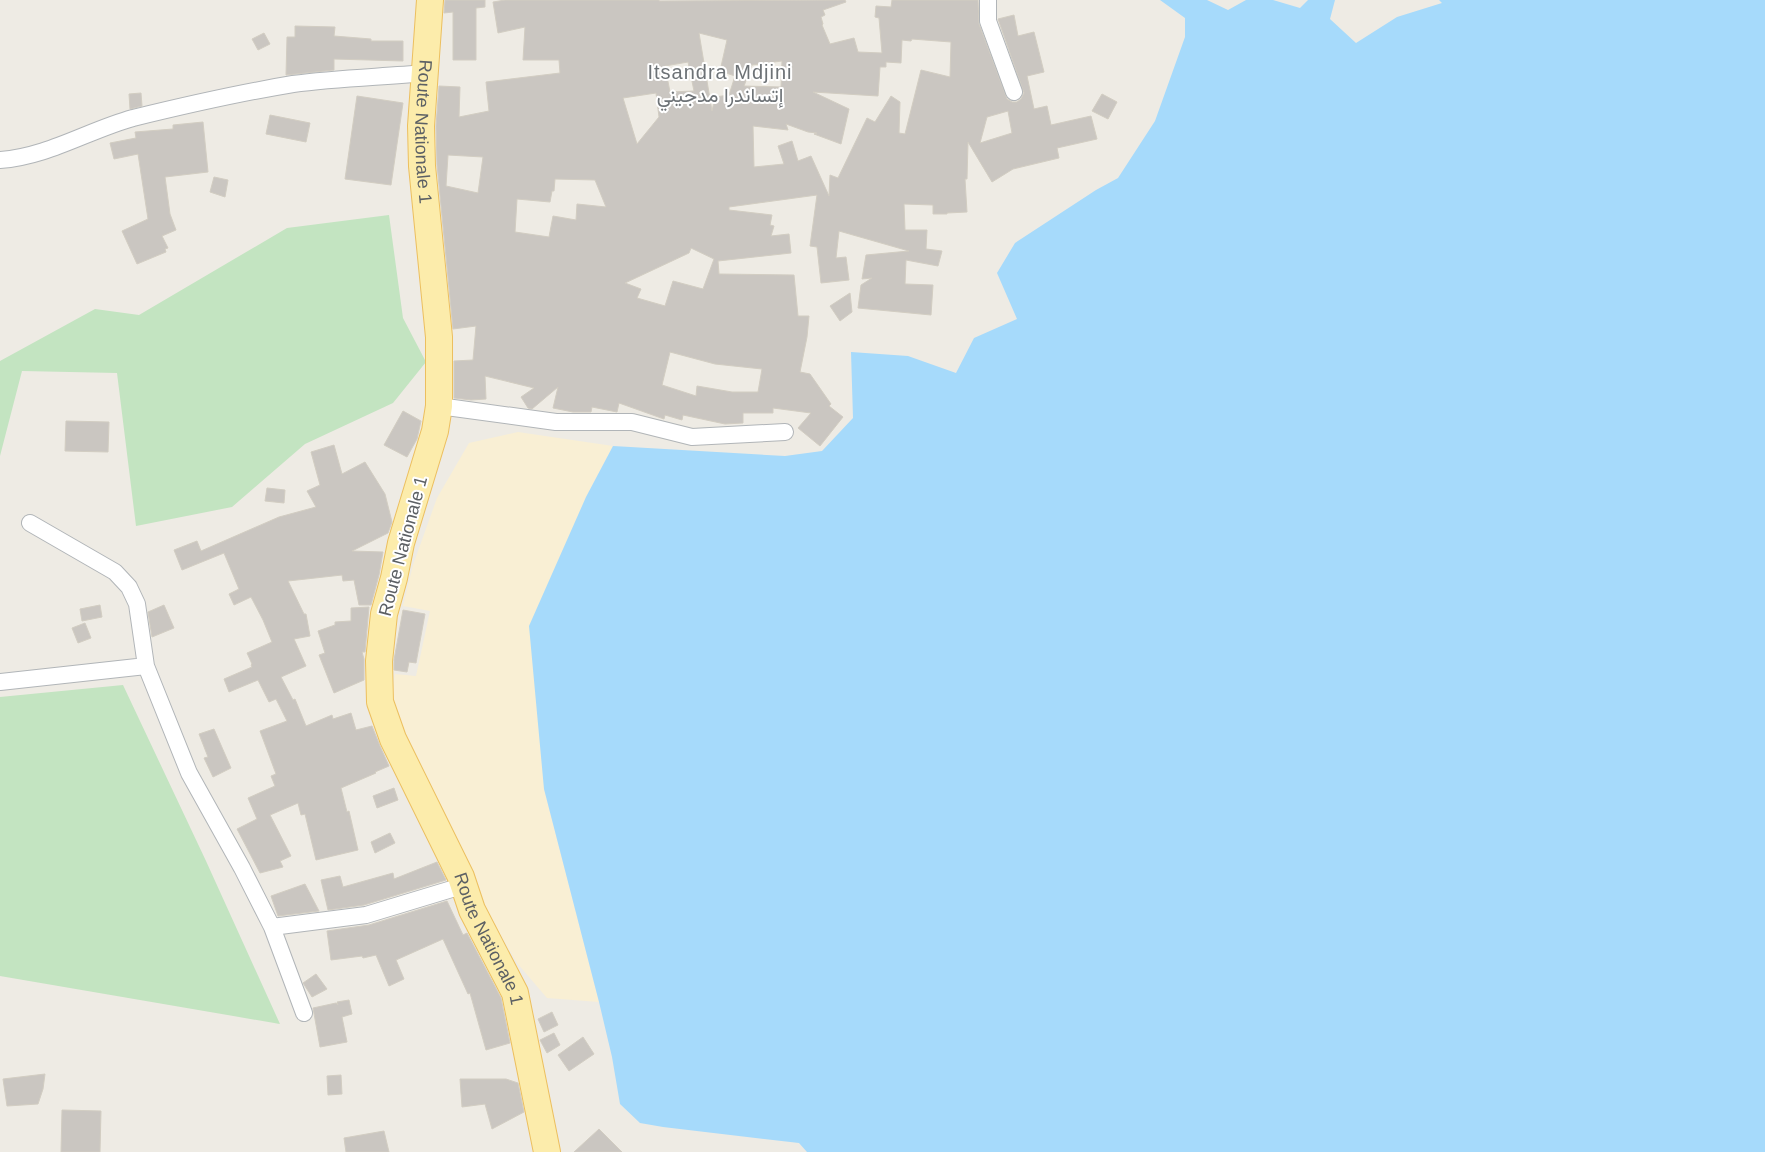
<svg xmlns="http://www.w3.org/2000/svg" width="1765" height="1152" font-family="Arial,Vazirmatn,sans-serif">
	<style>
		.green { fill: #c3e4c1 }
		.sand { fill: #f9efd4 }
		.water { fill: #a6dafb }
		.building { fill: #cac6c1; stroke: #d2cdc2; fill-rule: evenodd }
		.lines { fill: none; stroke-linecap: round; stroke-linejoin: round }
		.minor-casing { stroke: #b1b5b8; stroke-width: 18 }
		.primary-casing { stroke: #ecbf5f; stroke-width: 28 }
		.minor { stroke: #fff; stroke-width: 16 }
		.primary { stroke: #fcecab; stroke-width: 26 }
		.labels { text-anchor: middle; stroke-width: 4; stroke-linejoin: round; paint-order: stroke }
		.street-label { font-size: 18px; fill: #5c6064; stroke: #fff }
		.quarter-label { font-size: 20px; letter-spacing: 1px; fill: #6d7276; stroke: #fff }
	</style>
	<rect width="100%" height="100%" fill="#eeebe4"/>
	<path class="green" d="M389 215 403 318 426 362 393 403 305 444 232 507 136 526 117 373 22 371 0 456V361L95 309 139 315 287 228Z
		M123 685 206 861 280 1024 0 976V697Z"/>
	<path class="sand" d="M518 432 613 446 586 497 544 789 599 1002 547 998 517 963 490 917 444 828 390 707 395 674 416 676 430 611 403 606 413 565 437 498 469 443Z"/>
	<path class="water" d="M1160 0H1207L1228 10 1246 0H1273L1300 8 1308 0H1335L1330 19 1356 43 1397 17 1442 3 1439 0H1765V1152H807L799 1143 663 1127 640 1123 620 1104 612 1057 599 1002 544 789 529 626 586 497 613 446 785 456 822 451 853 418 851 352 908 356 956 373 974 338 1017 319 997 273 1015 243 1096 190 1118 178 1155 121 1185 37V18Z"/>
	<path class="building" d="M445 0H485V7L476 8V60H453V12L444 13Z
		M505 0H659V1L845 0 846 2 823 10 825 15 821 17 823 24 822 25 830 44 854 38 858 52 882 53 879 18 875 17 876 6 891 7 892 0H978L979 24 1007 99 1012 102H1017L1021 99 1024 93 998 19 1014 15 1018 36 1034 32 1044 72 1027 76 1034 109 1047 106 1051 125 1091 116 1097 139 1057 148 1059 158 1013 169 992 182 968 142 967 179H965L967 212 947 213V214H933V205L904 204 905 230H927L926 249 942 251 938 266 906 260 905 284 933 285 931 315 858 308 861 285 872 278 862 279 866 255 909 251 839 231 836 258 846 257 849 280 821 283 817 247 810 246 817 195 729 207V210L772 215 770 225 774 226 771 236 789 234 791 253 718 261 719 274 794 275 798 316H809L807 337 800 372 810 374 831 404 829 406 843 417 820 446 798 428 811 413 773 408V413H743V423L725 424 683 415 682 420 665 415 664 419 619 403 617 412 592 407 591 412H573L553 408 558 387 532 409 528 408 521 397 534 388 485 376 486 399 471 400 454 398V361L473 360 476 326 453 329 437 165 436 126 439 86 460 87 459 117 489 111 486 82 560 73 559 60H523L525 27 498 33 493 2ZM699 33 727 40 720 71 735 76 729 95 715 97 712 111ZM912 39 951 42 950 77 921 70 905 134 899 133 900 102 891 96 875 122 867 118 838 178 830 175 829 196 811 156 798 161 792 141 778 146 784 164 754 167 753 126 788 130 786 124 808 132 817 133 814 134 841 144 849 109 813 92 878 96 880 67H886V62L901 63 902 40 911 41ZM782 61 781 87 744 86 752 65ZM688 62 694 91 670 92 665 66ZM656 93 659 117 637 144 623 98ZM1008 111 1012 133 980 143 987 117ZM448 155 483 157 478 193 446 186ZM555 179 595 180 606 207 577 204 576 220 553 216 549 237 515 232 517 199 550 202 552 191H554ZM691 248 714 259 703 289 673 281 665 306 637 298 641 289 625 283 689 253ZM670 352 715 364 762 369 758 392H732L697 386 696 396 662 385Z
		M295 26 335 27 334 36 371 39V41H403V61L334 59V70L286 75 287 37H295Z
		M264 33 270 44 258 50 252 39Z
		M141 93 142 106 130 109 129 94Z
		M1102 94 1117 102 1108 119 1092 111Z
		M357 96 403 103 391 185 345 179Z
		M270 115 310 123 306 142 266 134Z
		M203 122 208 172 165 177 170 214 176 230 162 236 168 248 165 249 166 252 137 264 122 231 148 219 138 154 114 159 110 143 136 138 135 132 173 129V125Z
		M214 177 228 180 225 197 210 192Z
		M850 293 852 312 840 321 830 306Z
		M403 411 421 421 417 439 407 457 384 445Z
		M66 421 109 422 108 452 65 451Z
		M334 445 342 474 365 462 385 494 392 522 388 533 352 551 383 552 379 575 371 605H359L354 580 343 581 342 575 288 581 304 614H306L310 636 294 639 306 666 281 677 293 700 295 699 306 726 332 715 333 719 351 713 356 730 372 726 380 746 389 766 375 772 376 773 341 788 347 812 349 811 358 850 316 860 305 814 301 815 298 803 270 815 291 856 280 861 283 867 260 873 237 829 257 819 248 798 275 786 271 776 276 774 260 731 287 721 276 699 269 702 258 680 229 692 224 679 252 667 251 665 252 664 247 653 272 642 263 620 251 597 234 605 229 594 239 589 224 553 182 570 174 550 197 541 201 551 279 517 316 507 307 491 320 485 311 452Z
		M267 488 285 490 284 503 265 501Z
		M100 605 102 617 82 621 80 609Z
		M164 605 174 628 152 637 148 612Z
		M369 607 365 652H362L364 659V680L334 693 319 655 325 653 318 631 335 625V622L351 621V608Z
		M403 610 425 614 416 663 409 662 407 672 394 670V660Z
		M85 623 91 638 78 643 72 628Z
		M214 729 231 768 213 777 204 758 208 757 199 734Z
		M394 788 398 800 377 808 373 796Z
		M390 833 395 843 375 853 371 842Z
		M437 862 446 880 364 905 328 910 321 880 340 876 343 887 393 873 394 879Z
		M305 884 319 911 278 916 271 896Z
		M447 901 463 935 467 933 501 998 510 1043 486 1050 470 993 468 994 443 939 396 960 404 979 389 986 376 955 363 958 362 956 331 960 327 931 369 925Z
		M316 974 327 989 312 997 303 983Z
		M349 1000 352 1014 342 1017 347 1042 320 1047 313 1008 336 1003 338 1005 337 1002Z
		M552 1012 558 1025 544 1032 538 1019Z
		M554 1033 560 1045 547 1053 540 1040Z
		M583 1037 594 1054 569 1071 558 1055Z
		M45 1074 43 1089 38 1104 7 1106 3 1079Z
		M341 1075 342 1094 328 1095 327 1076Z
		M460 1079H506L518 1083 524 1112 492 1129 485 1104 462 1107Z
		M62 1110 101 1111 100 1152H61Z
		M599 1129 622 1152H574Z
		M384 1131 389 1152H346L344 1138Z"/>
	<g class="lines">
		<defs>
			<path id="minor" d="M988 0V21L1014 92
				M0 160C47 157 89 130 133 118 186 105 239 93 293 84 336 78 381 77 425 73
				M439 406 556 422H632L692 437 785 432
				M30 523 115 572 129 587 137 604 146 666 189 773 242 868 272 927 304 1013
				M0 682 146 666
				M272 927 366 915 465 885"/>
			<g id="primary">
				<path id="s1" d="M430 0 421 126 422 166 439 337V406L435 431 401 543 394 578 384 614 379 661 380 702 393 739 461 877 472 910 515 993 547 1152"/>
			</g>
		</defs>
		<use href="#minor" class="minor-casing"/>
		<use href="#primary" class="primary-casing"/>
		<use href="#minor" class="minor"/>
		<use href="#primary" class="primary"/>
	</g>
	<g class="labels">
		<g class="street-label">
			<text dy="6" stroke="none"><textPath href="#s1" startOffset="132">Route Nationale 1</textPath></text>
			<text transform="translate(403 546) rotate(-75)" y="6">Route Nationale 1</text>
			<text dy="6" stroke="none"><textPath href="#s1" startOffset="972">Route Nationale 1</textPath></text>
		</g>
		<g class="quarter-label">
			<text x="720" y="79">Itsandra Mdjini<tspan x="720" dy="23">إتساندرا مدجيني</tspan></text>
		</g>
	</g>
</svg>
